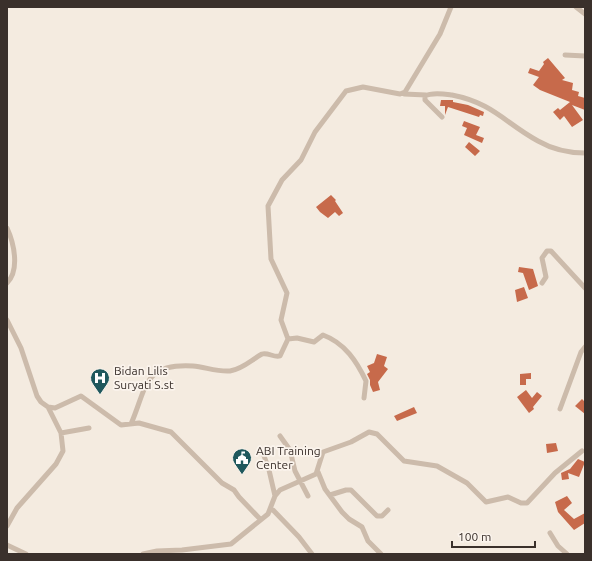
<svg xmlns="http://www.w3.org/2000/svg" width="592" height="561" font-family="Ubuntu,sans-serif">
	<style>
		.building { fill: #c76a4b }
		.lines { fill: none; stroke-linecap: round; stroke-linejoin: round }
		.minor { stroke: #ccbbab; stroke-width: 5 }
		.labels { text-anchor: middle; stroke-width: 3.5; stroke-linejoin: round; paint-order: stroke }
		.poi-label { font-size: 12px; fill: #3a302b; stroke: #fbf4ed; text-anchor: start }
	</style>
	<rect width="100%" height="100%" fill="#f4ebe0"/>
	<path class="building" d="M548 58 565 78 562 80 573 83 572 90 579 92 578 96 585 98V110L572 105 583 120 572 127 564 116 560 120 553 112 558 108 560 110 570 102 540 90 533 85 539 77 528 73 530 68 539 71 544 64 543 62Z
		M441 100H453V102L468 105 484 112 483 116 480 115 479 117 448 107 445 115V106H440Z
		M464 121 480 127 476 135 484 138 482 143 464 135 467 128 462 126Z
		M469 142 480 151 475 156 465 147Z
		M331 195 336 200 335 201 343 213 339 216 335 212 328 218 320 212 316 207Z
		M519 267 533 269 538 286 529 290 523 273 518 272Z
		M524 287 528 298 517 302 515 290Z
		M377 354 387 357 384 366 388 369 378 382 380 390 373 392 370 385V380L367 374 370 372 367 366 374 363Z
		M531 373V379H526V385H520V374Z
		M526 390 532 398 537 392 542 396 533 407 534 409 529 413 517 397Z
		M582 399 585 402V414L575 406Z
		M414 407 417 413 397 421 394 416Z
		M556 443 558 451 547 453 546 444Z
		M578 459 585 462 579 477 568 473 569 479 562 480 561 473 570 469Z
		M567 496 572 503 564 510 574 519 585 513V523L574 530 558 512 555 502Z"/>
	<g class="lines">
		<path class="minor" d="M576 7 585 14
			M565 55 585 56
			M404 94 426 95
			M442 117 425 100V96C432 92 444 94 452 95 493 103 505 123 538 141 552 149 569 153 585 153
			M7 228C14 243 20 270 7 283
			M542 283 546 277 542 258 547 251H551L585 288
			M7 320 21 348 37 396 41 402 48 407 55 408 81 396 121 425 139 423 171 432 222 483 234 490 239 497 260 519
			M288 339 297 338 314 342 323 335C345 343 357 362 366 381L364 398
			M560 409 581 352 585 347
			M131 424C147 387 143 363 193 366 205 367 217 372 230 371 243 369 251 360 262 354 268 352 274 358 280 356L288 339 281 320 287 293 271 259 268 206 282 180 301 160 315 132 346 91 363 87 400 94 405 92 440 34 451 7
			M61 433 89 428
			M280 436 290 450 295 471 308 496
			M263 453 269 470 275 496
			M318 472 325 489 342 512 349 519 362 527 368 541 381 554
			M330 495 346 490H351L377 516H382L388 510
			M270 510H273L299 537 312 554
			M7 526 17 508 56 464 63 451 61 433 48 407
			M550 533 558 546 567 554
			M7 545 26 554
			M143 554 157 551 182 550 231 544 268 514 275 496 280 490 316 474 323 452 351 442 369 432 377 434 404 461 437 466 467 483 486 502 508 497 521 503H527L555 473 582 451"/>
	</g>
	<defs>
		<symbol id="hospital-pin" viewBox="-11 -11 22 30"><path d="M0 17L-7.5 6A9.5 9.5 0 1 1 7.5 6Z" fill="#1f585d" stroke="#fbf4ed"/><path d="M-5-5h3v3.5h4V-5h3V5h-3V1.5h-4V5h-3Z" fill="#fff"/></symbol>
		<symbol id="civic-pin" viewBox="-11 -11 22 30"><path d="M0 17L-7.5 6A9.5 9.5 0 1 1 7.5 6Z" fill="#1f585d" stroke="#fbf4ed"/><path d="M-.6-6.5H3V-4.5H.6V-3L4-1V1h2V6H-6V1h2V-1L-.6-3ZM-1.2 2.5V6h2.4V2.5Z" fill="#fff"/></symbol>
	</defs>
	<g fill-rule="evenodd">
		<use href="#hospital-pin" x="89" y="367" width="22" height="30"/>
		<use href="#civic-pin" x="231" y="447" width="22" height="30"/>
	</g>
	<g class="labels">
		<g class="poi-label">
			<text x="114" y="375">Bidan Lilis<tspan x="114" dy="14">Suryati S.st</tspan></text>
			<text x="256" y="455">ABI Training<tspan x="256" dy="14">Center</tspan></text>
		</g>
	</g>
	<rect width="592" height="561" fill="none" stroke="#3a302b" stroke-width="16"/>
	<path d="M452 541v6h83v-6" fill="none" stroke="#3a302b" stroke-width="2"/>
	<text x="458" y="541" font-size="12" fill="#3a302b" stroke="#fbf4ed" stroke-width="3" paint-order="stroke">100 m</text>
</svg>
